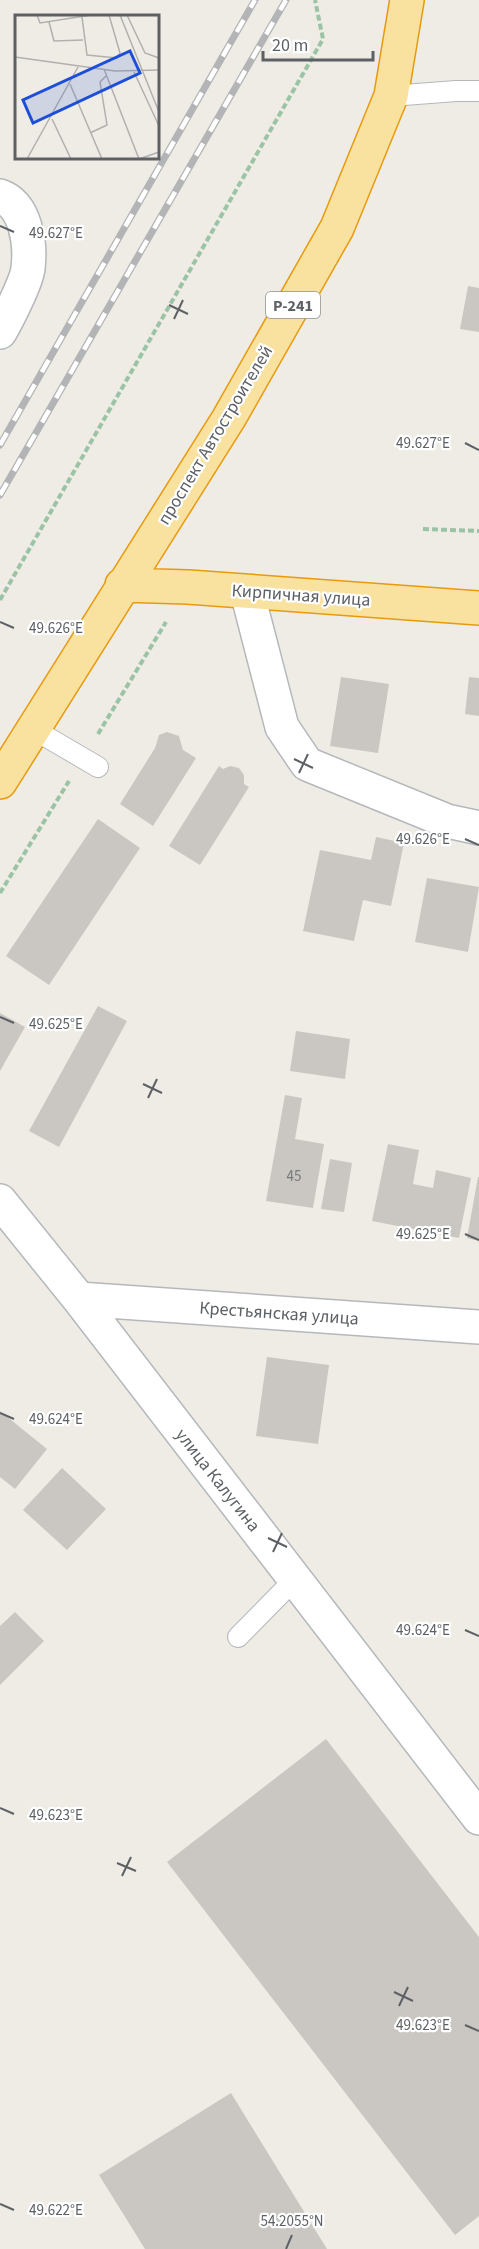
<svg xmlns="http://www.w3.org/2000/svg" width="479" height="2249" font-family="'Source Sans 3',sans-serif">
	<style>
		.building { fill: #cac7c2 }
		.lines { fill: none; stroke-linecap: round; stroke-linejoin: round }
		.service-casing { stroke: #b5b8bb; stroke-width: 22 }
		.minor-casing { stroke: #b5b8bb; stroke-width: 36 }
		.trunk-casing { stroke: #e89a0c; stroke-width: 36 }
		.path { stroke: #9bc3a5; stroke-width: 4; stroke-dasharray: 6 3; stroke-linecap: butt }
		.service { stroke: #fff; stroke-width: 20 }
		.minor { stroke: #fff; stroke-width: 33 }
		.trunk { stroke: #f9e2a0; stroke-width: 33 }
		.rail-casing { stroke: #b3b4b5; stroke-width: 7 }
		.rail { stroke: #fff; stroke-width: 4.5; stroke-dasharray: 14; stroke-linecap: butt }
		.ticks { fill: none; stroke: #5d6165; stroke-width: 2 }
		.labels { text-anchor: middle; stroke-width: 4.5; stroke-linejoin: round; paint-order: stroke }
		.number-label { font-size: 15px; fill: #787a7c }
		.shield { fill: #fff; stroke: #8e9093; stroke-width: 1.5 }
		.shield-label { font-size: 16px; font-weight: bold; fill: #5d6165 }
		.street-label { font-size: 18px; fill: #5d6165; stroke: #fff }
		.inset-road { fill: none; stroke: #b1b0ae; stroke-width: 1.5 }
		.view { fill: #1d4ed8; fill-opacity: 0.15; stroke: #1d4ed8; stroke-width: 3 }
		.inset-edge { fill: none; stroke: #5d6165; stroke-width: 3 }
		.ticks-label { font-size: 15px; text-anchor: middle; fill: #5d6165; stroke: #fff; stroke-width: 4.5; stroke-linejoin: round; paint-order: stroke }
	</style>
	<rect width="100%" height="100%" fill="#efece5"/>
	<path class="building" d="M468 286 479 288V332L460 329Z
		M341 677 389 684 378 753 330 746Z
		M469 677 479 678V716L465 714Z
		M167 732 179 736 183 750 196 758 153 826 120 804 155 748 159 735Z
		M219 766 223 769 230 766 239 768 244 775V784L249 787 200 865 169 846Z
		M98 819 140 848 49 985 6 956Z
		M376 837 404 843 391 906 363 900 354 941 303 931 320 850 371 860Z
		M427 878 479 887 468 952 415 942Z
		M98 1006 127 1021 59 1147 29 1131Z
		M0 1013 25 1027 0 1071Z
		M296 1031 350 1039 345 1079 290 1071Z
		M285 1095 302 1098 295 1139 324 1144 313 1208 266 1201Z
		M388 1144 419 1150 413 1184 433 1188 436 1170 471 1178 459 1238 372 1221Z
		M330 1159 352 1163 344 1212 321 1209Z
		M478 1177H479V1241L467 1238Z
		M267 1357 329 1365 318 1444 256 1436Z
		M0 1411 47 1449 15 1489 0 1477Z
		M62 1468 106 1509 67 1550 23 1510Z
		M15 1612 44 1641 0 1685V1626Z
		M326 1739 479 1937V2216L455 2235 167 1862Z
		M231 2093 327 2249H145L99 2175Z"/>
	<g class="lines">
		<defs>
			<path id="service" d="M391 96 456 91H479
				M33 729 98 767
				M238 1637 295 1579"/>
			<path id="minor" d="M0 196C26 205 31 244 28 268 27 281 7 320 0 332
				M247 592 282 727 307 764 447 821 479 828
				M0 1201 79 1299 479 1818
				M79 1299 479 1327"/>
			<path id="trunk" d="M122 585 188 587 479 608
				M0 782 229 418 337 228 391 96 407 0"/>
		</defs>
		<use href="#service" class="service-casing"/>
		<use href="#minor" class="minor-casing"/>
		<use href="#trunk" class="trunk-casing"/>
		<path class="path" d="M423 529 479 531
			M0 600 323 39 315 0
			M98 734 166 622
			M0 893 69 781"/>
		<use href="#service" class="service"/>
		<use href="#minor" class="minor"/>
		<use href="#trunk" class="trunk"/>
		<defs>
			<path id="rail" d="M0 445 255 0
				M0 495 286 0"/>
		</defs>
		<use href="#rail" class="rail-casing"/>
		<use href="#rail" class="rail"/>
	</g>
	<path class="ticks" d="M0 226 14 232M169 305 188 314M174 319 183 300M465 443 479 450M0 622 14 628M294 759 313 768M299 773 308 754M465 839 479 845M0 1017 14 1023M143 1084 162 1093M148 1098 157 1079M465 1234 479 1240M0 1413 14 1419M268 1538 287 1547M273 1552 282 1533M465 1630 479 1636M0 1808 14 1814M117 1863 136 1871M122 1876 131 1857M394 1992 413 2001M399 2006 408 1987M465 2025 479 2031M0 2204 14 2210M286 2249 292 2235"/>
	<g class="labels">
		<g class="number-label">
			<text x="294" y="1181">45</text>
		</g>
		<rect class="shield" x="266" y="292" width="54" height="26" rx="4.5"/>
		<g class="shield-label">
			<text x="293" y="311">Р-241</text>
		</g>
		<g class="street-label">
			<text transform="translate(215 435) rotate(-59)" y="6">проспект Автостроителей</text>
			<text transform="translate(301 595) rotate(4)" y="6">Кирпичная улица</text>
			<text transform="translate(279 1313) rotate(4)" y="6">Крестьянская улица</text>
			<text transform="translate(218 1480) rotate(52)" y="6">улица Калугина</text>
		</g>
	</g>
	<g transform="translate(15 15)">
		<rect width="144" height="144" fill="#efece5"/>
		<path class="inset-road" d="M22 0 25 8 76 0M105 0 144 97M112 0 130 38 144 43M67 2 72 40 102 43 105 38 94 0M34 7 39 26 68 25M0 42 100 56 144 55M89 54 124 144M119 57 144 111M55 69 87 144M37 104 56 144M75 118 92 110 85 67 91 61M12 144 63 52M124 144 144 137"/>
		<path class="view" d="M115 36 125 58 18 108 8 85Z"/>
		<rect width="144" height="144" class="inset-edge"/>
	</g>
	<g class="ticks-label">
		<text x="56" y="238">49.627°E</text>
		<text x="423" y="448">49.627°E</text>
		<text x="56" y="633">49.626°E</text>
		<text x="423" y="844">49.626°E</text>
		<text x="56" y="1029">49.625°E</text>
		<text x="423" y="1239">49.625°E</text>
		<text x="56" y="1424">49.624°E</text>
		<text x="423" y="1635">49.624°E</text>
		<text x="56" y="1820">49.623°E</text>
		<text x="423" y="2030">49.623°E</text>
		<text x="56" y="2215">49.622°E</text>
		<text x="292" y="2226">54.2055°N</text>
	</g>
	<path d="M263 51v9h110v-9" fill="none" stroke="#5d6165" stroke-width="3"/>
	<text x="272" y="51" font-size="18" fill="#5d6165" stroke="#ffffff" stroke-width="4.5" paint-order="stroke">20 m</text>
</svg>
